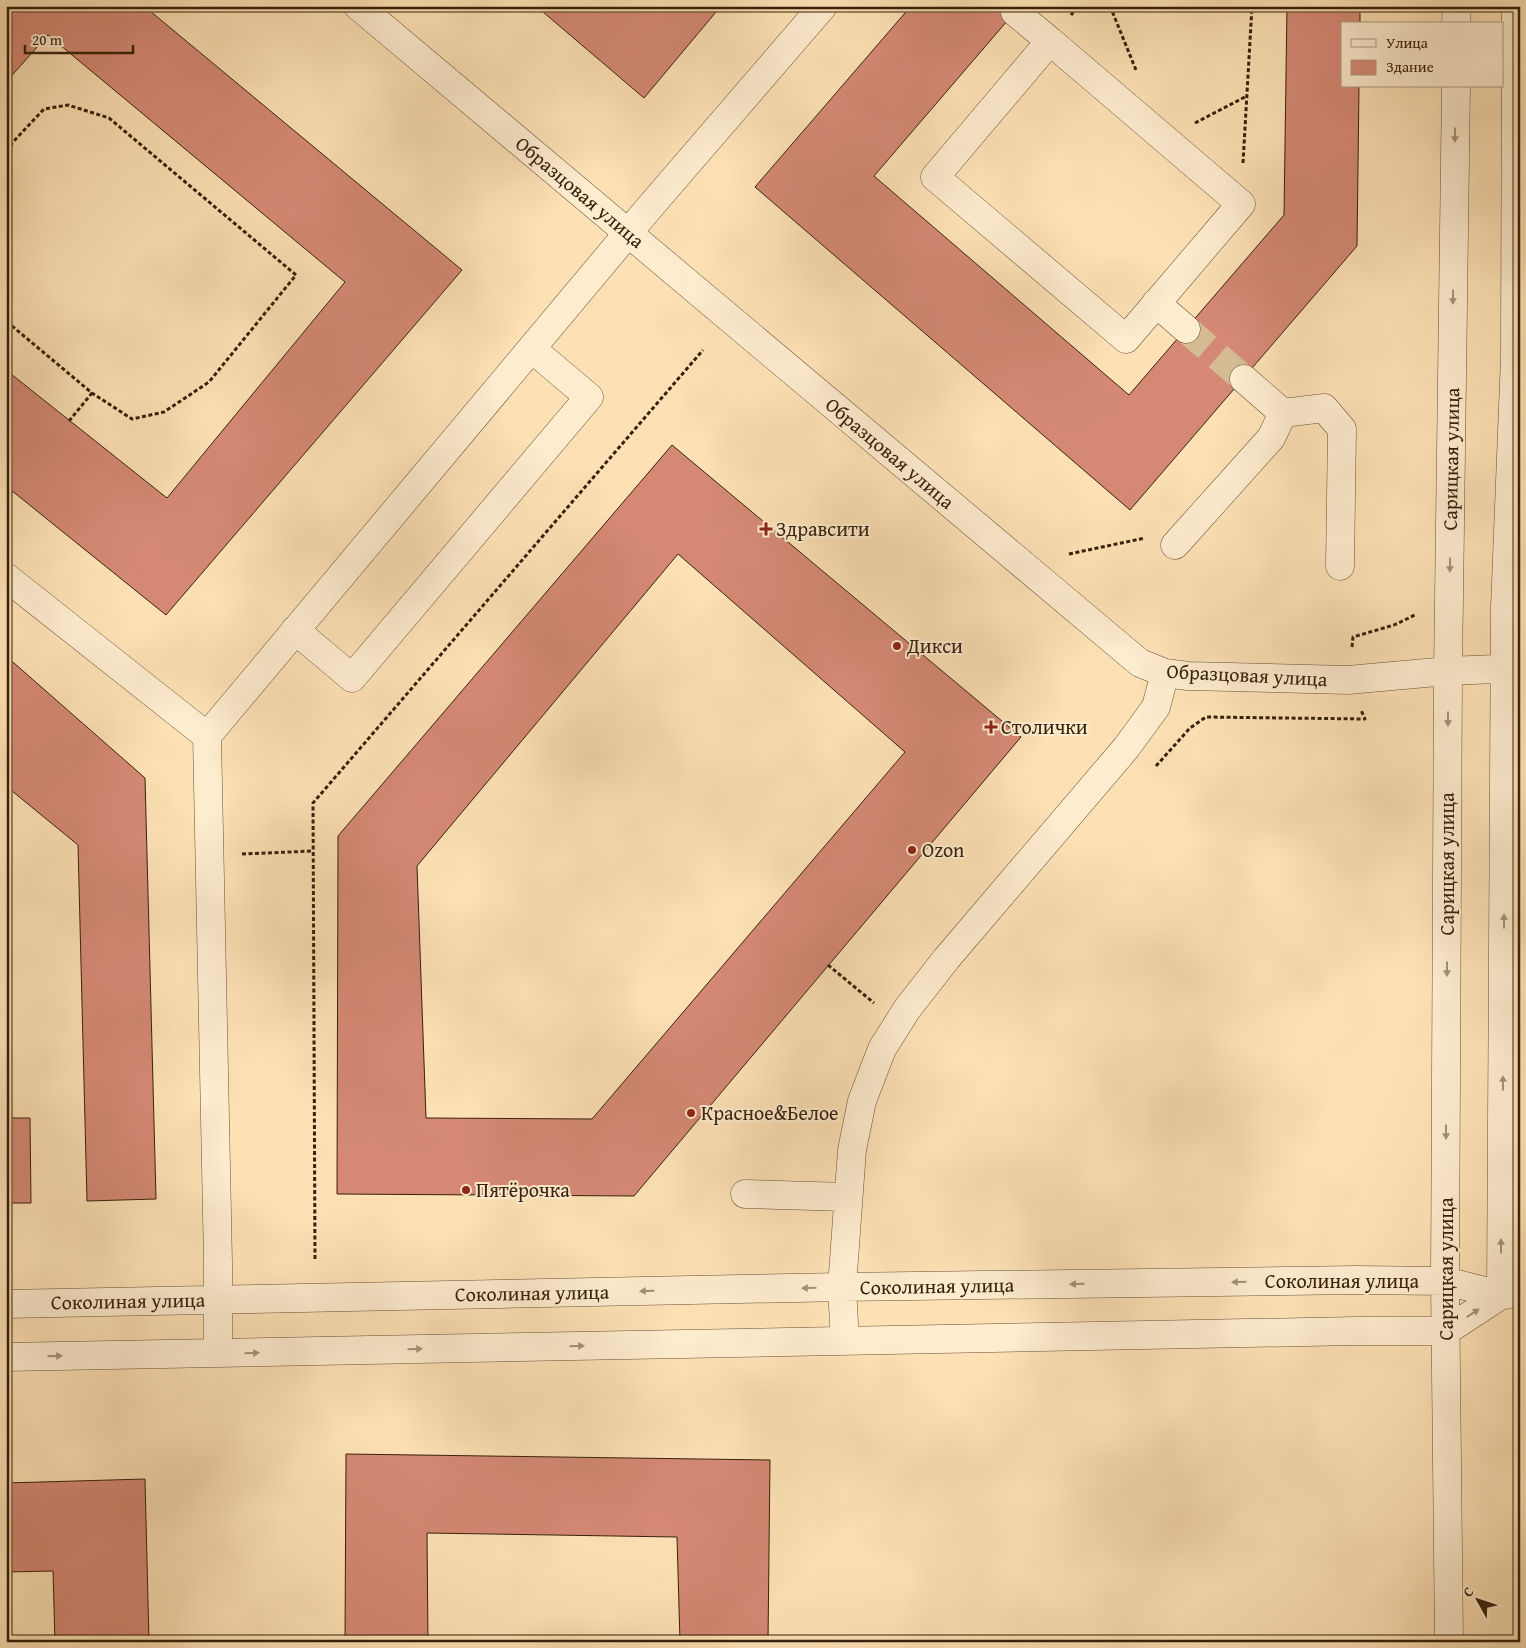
<svg xmlns="http://www.w3.org/2000/svg" width="1526" height="1648" font-family="'Gentium Book Plus',serif">
	<style>
		.building { fill: #d58975; stroke: #36210b; fill-rule: evenodd }
		.lines { fill: none; stroke-linecap: round; stroke-linejoin: round }
		.minor-tunnel { stroke: #d5bb93; stroke-width: 28; stroke-dasharray: 28 14; stroke-linecap: butt }
		.minor-casing { stroke: #685136; stroke-width: 29 }
		.path { stroke: #36210b; stroke-width: 3; stroke-dasharray: 4 2.5; stroke-linecap: butt }
		.minor { stroke: #feeccf; stroke-width: 28 }
		.oneway { fill: #a49177 }
		.poi-dot { fill: #8f2418; stroke: #feeccf; stroke-width: 2 }
		.labels { text-anchor: middle; stroke-width: 4; stroke-linejoin: round; paint-order: stroke }
		.street-label { font-size: 20px; fill: #36210b; stroke: #feeccf }
		.poi-label { font-size: 20px; fill: #36210b; stroke: #feeccf; text-anchor: start }
	</style>
	<rect width="100%" height="100%" fill="#fde1b5"/>
	<filter id="stains"><feTurbulence type="fractalNoise" baseFrequency=".004" numOctaves="4"/><feColorMatrix values="0 0 0 0 .2 0 0 0 0 .09 0 0 0 0 .02 0 0 0 .5 -.17"/></filter>
	<radialGradient id="worn" r=".72"><stop offset=".6" stop-color="#630" stop-opacity="0"/><stop offset="1" stop-color="#630" stop-opacity=".3"/></radialGradient>
	<path class="building" d="M6 6H144L462 270 166 615 6 486V370L167 498 345 282 48 35 6 82Z
		M536 6H721L644 98Z
		M911 6H1020L874 176 1129 395 1284 215 1287 6H1360V24H1342V86H1359L1357 246 1130 510 755 187Z
		M672 445 1021 737 634 1196 337 1194 338 836ZM678 554 905 752 592 1119 426 1118 417 866Z
		M6 656 145 778 156 1199 87 1201 78 845 6 786Z
		M6 1118H30L31 1203H6Z
		M346 1454 770 1460 768 1642H680L677 1537 427 1533 428 1642H345Z
		M145 1479 149 1642H55L53 1571 6 1572V1483Z"/>
	<g class="lines">
		<path class="minor-tunnel" d="M1186 329 1244 379"/>
		<defs>
			<path id="minor" d="M358 6 1140 663 1165 673 1188 676 1348 680 1448 671 1520 668
				M1015 12 1050 41
				M1456 24 1457 6
				M1050 41 1241 204 1126 339 935 177Z
				M1156 303 1186 329
				M1244 379 1283 413
				M1175 545 1271 438 1283 413 1324 408 1342 429 1340 566
				M6 577 207 736
				M295 630 352 678 589 397 532 349
				M745 1194 848 1197
				M1501 1295 1505 607 1515 357 1516 6
				M6 1304 842 1287 1356 1280 1445 1281 1501 1295 1520 1294
				M845 1341 842 1287 852 1150 862 1101 882 1049 907 1009 947 958 1126 748 1156 707 1165 673
				M218 1353V1262L207 736 649 208 823 6
				M6 1357 1356 1331H1446L1501 1295
				M1449 1642 1445 1281 1448 671 1456 86"/>
		</defs>
		<use href="#minor" class="minor-casing"/>
		<path class="path" d="M1110 6 1136 70
			M1071 15 1078 6
			M1195 123 1247 96
			M1243 163 1252 6
			M6 165 12 143 44 109 68 105 109 118 296 275 209 382 164 412 132 419 92 393 6 321
			M69 421 92 393
			M6 499 12 491
			M1069 554 1145 538
			M1352 647 1353 637 1394 625 1415 615
			M1156 766 1190 728 1206 717 1365 719 1361 710
			M242 854 313 851
			M828 965 874 1003
			M315 1259 313 803 703 350"/>
		<use href="#minor" class="minor"/>
	</g>
	<defs><path id="oneway-solid" d="M-6-.8H1V-3.2L6.5 0L1 3.2V.8H-6Z" transform="scale(1.25)"/></defs>
	<g class="oneway">
		<use href="#oneway-solid" transform="translate(1455 135) rotate(91)"/>
		<use href="#oneway-solid" transform="translate(1453 297) rotate(91)"/>
		<use href="#oneway-solid" transform="translate(1450 565) rotate(91)"/>
		<use href="#oneway-solid" transform="translate(1448 719) rotate(90)"/>
		<use href="#oneway-solid" transform="translate(1504 921) rotate(-90)"/>
		<use href="#oneway-solid" transform="translate(1447 969) rotate(90)"/>
		<use href="#oneway-solid" transform="translate(1503 1083) rotate(-90)"/>
		<use href="#oneway-solid" transform="translate(1446 1132) rotate(90)"/>
		<use href="#oneway-solid" transform="translate(1501 1246) rotate(-90)"/>
		<use href="#oneway-solid" transform="translate(1239 1282) rotate(179)"/>
		<use href="#oneway-solid" transform="translate(1077 1284) rotate(179)"/>
		<use href="#oneway-solid" transform="translate(809 1288) rotate(179)"/>
		<use href="#oneway-solid" transform="translate(647 1291) rotate(179)"/>
		<use href="#oneway-solid" transform="translate(1473 1313) rotate(-33)"/>
		<use href="#oneway-solid" transform="translate(577 1346) rotate(-1)"/>
		<use href="#oneway-solid" transform="translate(415 1349) rotate(-1)"/>
		<use href="#oneway-solid" transform="translate(252 1353) rotate(-1)"/>
		<use href="#oneway-solid" transform="translate(55 1356) rotate(-1)"/>
	</g>
	<g class="poi-dot">
		<path d="M763.5 521.5h5v5h5v5h-5v5h-5v-5h-5v-5h5z"/>
		<circle cx="897" cy="646" r="5"/>
		<path d="M988.5 719.5h5v5h5v5h-5v5h-5v-5h-5v-5h5z"/>
		<circle cx="912" cy="850" r="5"/>
		<circle cx="691" cy="1113" r="5"/>
		<circle cx="466" cy="1190" r="5"/>
	</g>
	<g class="labels">
		<g class="street-label">
			<text transform="translate(580 192) rotate(40)" y="7">Образцовая улица</text>
			<text transform="translate(890 453) rotate(40)" y="7">Образцовая улица</text>
			<text transform="translate(1451 459) rotate(-89)" y="7">Сарицкая улица</text>
			<text transform="translate(1247 675) rotate(3)" y="7">Образцовая улица</text>
			<text transform="translate(1447 864) rotate(-90)" y="7">Сарицкая улица</text>
			<text transform="translate(1446 1269) rotate(-90)" y="7">Сарицкая улица</text>
			<text x="1342" y="1288">Соколиная улица</text>
			<text transform="translate(937 1286) rotate(-1)" y="7">Соколиная улица</text>
			<text transform="translate(532 1293) rotate(-1)" y="7">Соколиная улица</text>
			<text transform="translate(128 1301) rotate(-1)" y="7">Соколиная улица</text>
		</g>
		<g class="poi-label">
			<text x="776" y="536">Здравсити</text>
			<text x="907" y="653">Дикси</text>
			<text x="1001" y="734">Столички</text>
			<text x="922" y="857">Ozon</text>
			<text x="701" y="1120">Красное&amp;Белое</text>
			<text x="476" y="1197">Пятёрочка</text>
		</g>
	</g>
	<rect width="1526" height="1648" fill="none" stroke="#fde1b5" stroke-width="25"/>
	<rect x="8" y="8" width="1511" height="1633" fill="none" stroke="#36210b" stroke-width="2.5"/>
	<rect x="12" y="12" width="1501" height="1623" fill="none" stroke="#36210b"/>
	<rect x="1341" y="22" width="162" height="65" fill="#feeccf" stroke="#ae9b81"/>
	<rect x="1351" y="39" width="25" height="8" fill="#feeccf" stroke="#ae9b81"/>
	<text x="1386" y="48" font-size="15" fill="#36210b">Улица</text>
	<rect x="1351" y="60" width="25" height="15" fill="#d58975" stroke="#ae9b81"/>
	<text x="1386" y="72" font-size="15" fill="#36210b">Здание</text>
	<g transform="translate(1478 1600) rotate(310)" stroke="#feeccf" stroke-width="4" paint-order="stroke">
	<path d="M0-4L9 19L0 12L-9 19Z" fill="#36210b"/>
	<text y="-8" font-size="14" font-weight="bold" text-anchor="middle" fill="#36210b">С</text>
	</g>
	<path d="M25 45v8h108v-8" fill="none" stroke="#36210b" stroke-width="2.5"/>
	<text x="32" y="45" font-size="15" fill="#36210b" stroke="#feeccf" stroke-width="4" paint-order="stroke">20 m</text>
	<rect width="100%" height="100%" filter="url(#stains)"/>
	<rect width="100%" height="100%" fill="url(#worn)"/>
</svg>
